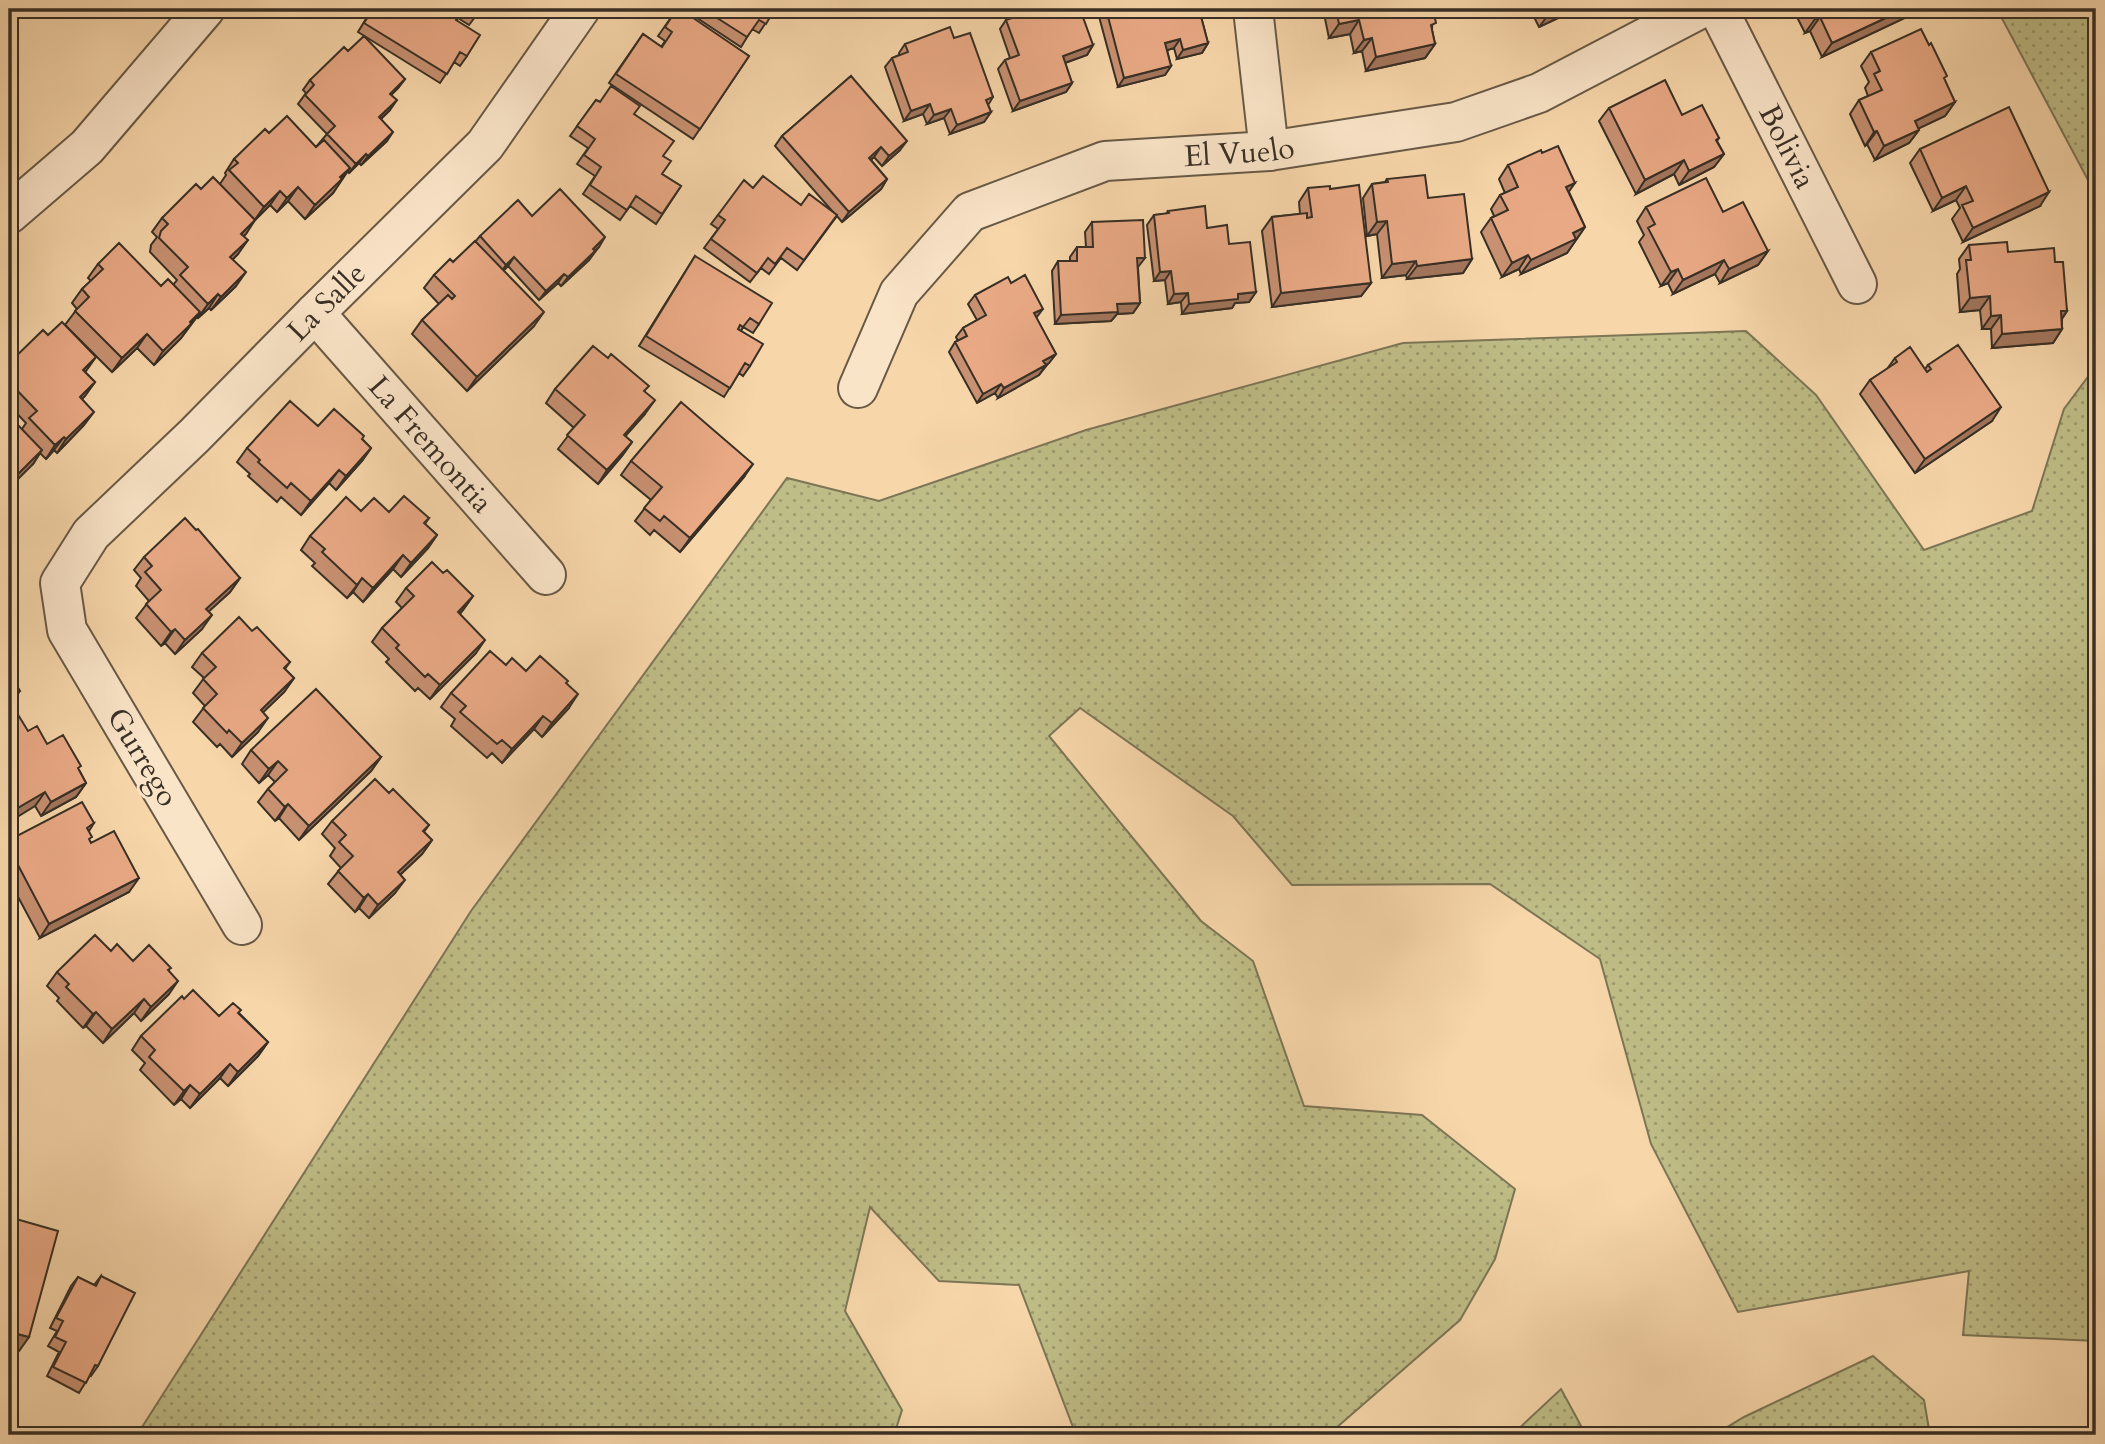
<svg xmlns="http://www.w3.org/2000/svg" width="2105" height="1444" font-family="Cardo,serif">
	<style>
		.grass { fill: url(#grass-dots); stroke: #7c7656; stroke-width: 2 }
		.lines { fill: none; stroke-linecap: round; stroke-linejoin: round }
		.minor-casing { stroke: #685946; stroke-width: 42 }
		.minor { stroke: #fae4c8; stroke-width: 38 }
		.wall { fill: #c89172; stroke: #382f25; stroke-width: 2 }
		.shaded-wall { fill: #a3765d; stroke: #382f25; stroke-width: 2 }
		.building { fill: #e9a985; stroke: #382f25; stroke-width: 2 }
		.labels { text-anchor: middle; stroke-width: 6; stroke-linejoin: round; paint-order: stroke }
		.street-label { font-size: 30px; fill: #382f25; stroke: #fae4c8 }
	</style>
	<defs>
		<pattern id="grass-dots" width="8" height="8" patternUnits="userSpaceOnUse" patternTransform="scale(1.75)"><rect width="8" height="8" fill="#bfbd87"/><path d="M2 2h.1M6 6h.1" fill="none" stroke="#9c9a6e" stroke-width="1.8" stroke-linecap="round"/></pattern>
	</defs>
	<rect width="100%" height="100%" fill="#f7d6aa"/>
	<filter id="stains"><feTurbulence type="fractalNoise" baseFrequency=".00286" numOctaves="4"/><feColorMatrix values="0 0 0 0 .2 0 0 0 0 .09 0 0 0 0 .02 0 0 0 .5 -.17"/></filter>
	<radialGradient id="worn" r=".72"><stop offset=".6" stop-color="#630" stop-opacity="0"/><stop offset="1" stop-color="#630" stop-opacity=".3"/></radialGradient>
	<path class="grass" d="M1997 9H2096V195Z
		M1746 331 1816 395 1924 550 2032 511 2064 409 2096 366V1341L1963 1335 1969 1271 1738 1312 1651 1144 1600 959 1490 884 1292 885 1233 816 1080 708 1049 736 1201 921 1253 961 1304 1106 1422 1115 1515 1189 1495 1259 1460 1320 1328 1435H1076L1019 1285 939 1281 870 1207 845 1311 902 1410 894 1435H137L471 911 787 478 879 501 1086 430 1403 343Z
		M1873 1356 1924 1400 1930 1435H1714L1744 1417Z
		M1561 1389 1586 1435H1512Z"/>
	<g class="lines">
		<defs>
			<g id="minor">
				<path d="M1253 9 1269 151"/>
				<path id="s1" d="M1718 9 1857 284"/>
				<path d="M9 214 87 147 205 9"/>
				<path id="s2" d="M315 313 546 575"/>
				<path id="s3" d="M858 388 899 293 970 212 1105 161 1269 151 1456 122 1539 93 1700 9"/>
				<path id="s4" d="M242 925 67 630 60 583 91 534 194 436 315 313 485 145 580 9"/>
			</g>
		</defs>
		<use href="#minor" class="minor-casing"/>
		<use href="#minor" class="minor"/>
	</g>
	<path class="wall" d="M372 9H481L469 25 458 18 456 20 467 56 460 66 454 62 440 83 358 32Z
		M677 9 749 56 693 139 609 83 643 34 661 47 665 41 658 36Z
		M699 9H775L759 33 752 29 741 47 694 16Z
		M1097 9H1199L1208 43 1202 53 1177 59 1174 48 1167 50 1171 66 1165 75 1118 87Z
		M1323 9H1433L1432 30 1435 44 1425 58 1366 71 1362 51 1354 53 1350 34 1329 38Z
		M1530 9H1577L1539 27Z
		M1798 9H1915L1911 15 1822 57 1810 31 1805 33 1795 13Z
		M1006 20 1093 45 1087 55 1065 63 1072 83 1066 92 1013 111 998 69 1005 60 1010 58 1000 29Z
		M954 38 993 97 988 105 991 112 984 122 950 134 944 118 927 124 923 114 904 121 885 67 892 58 899 55V53L905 44Z
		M348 51 405 79 398 88 391 95 390 110 381 119 387 141 361 165 359 163 349 173 347 171 333 193 305 219 288 201 277 212 270 205 255 220 243 236 238 254 233 259 236 286 211 310 209 308 198 318 197 317 181 338 154 365 137 348 112 372 65 325 77 309 72 303 82 289 91 281 88 278 98 264 161 286 173 285 177 280 150 252 151 245 157 237 152 232 162 218 201 189 220 184 226 175 225 173 234 159 269 133 316 147 327 134 298 104 306 93 303 90 310 80Z
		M1871 52 1944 80 1955 102 1945 116 1919 128V130L1909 143 1875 160 1867 144 1865 146 1850 114 1859 100 1868 96 1865 88 1869 82 1861 66Z
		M851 76 900 150 882 166 874 157 871 160 887 179 881 189 842 222 837 216 797 270 781 258 769 274 761 268 750 282 704 248 718 229 711 224 718 215 753 188 801 205 834 213 775 146 782 136Z
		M596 100 600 102 634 114 663 156 662 174 681 186 656 224 630 206 620 220 583 194 595 176 577 164 588 148 570 136Z
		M1609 108 1682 115 1719 138 1717 141 1724 154 1714 167 1679 185 1674 174 1636 194 1599 121Z
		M1920 149 2040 206 1963 242 1952 219 1960 208 1956 200 1933 211 1910 163Z
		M1508 165 1569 192 1585 227 1567 253 1521 274 1519 269 1502 277 1481 232 1491 218 1494 216 1491 209 1500 195 1505 193 1499 179Z
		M1387 179 1428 198 1472 259 1463 273 1407 279 1406 275 1382 278 1377 234 1367 236 1363 198 1372 184 1385 182Z
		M1308 188 1330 189 1371 283 1361 296 1272 307 1262 231 1272 217 1300 214 1299 202Z
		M1646 207 1723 212 1768 251 1758 265 1720 283 1715 274 1673 294 1668 283 1661 286 1639 242 1644 235 1637 221Z
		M1168 211 1207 228 1229 244 1256 292 1249 302 1235 303 1232 308 1182 314 1181 302 1168 304 1165 280 1154 281 1147 225 1154 215 1166 214Z
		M532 216 599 247 589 260 561 286 558 283 539 300 508 266 503 271 534 326 467 391 412 334 422 320 439 304 424 288 434 275 453 262 475 242 480 236Z
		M1092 222 1138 267 1140 303 1133 313 1117 314 1111 321 1055 324 1052 271 1058 261H1070V257L1077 247H1086L1085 232Z
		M1969 245 2055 262 2067 311 2062 319V329L2053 343 1992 348 1991 329H1982L1980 310 1960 312 1957 274 1960 269 1959 259Z
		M695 256 759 324 753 333 743 327 741 331 750 366 743 376 739 373 724 397 639 346Z
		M1011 283 1036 318 1056 354 1039 375 998 398 995 393 977 403 949 352 955 342 958 341 956 337 963 328 977 320 968 304 975 295Z
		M1895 358 1925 369 1928 365 1992 421 1915 473 1860 394 1870 380 1887 369Z
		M9 363 85 372 95 382 82 399 84 425 57 453 54 450 46 459 40 453 33 464 22 429 26 423 9 405Z
		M555 389 645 391V414L625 436 632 442 622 456 598 484 558 449 574 428 546 403Z
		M318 426 362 439 371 448 362 461 336 490 329 483 301 515 281 497 277 502 248 476 250 474 237 462 247 448Z
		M631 461 744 477 680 552 654 530 650 535 635 521 651 500 621 475Z
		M361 511 389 512 429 518 425 524 437 535 428 548 401 577 393 569 363 602 353 592 347 598 312 566 315 563 301 550 310 536Z
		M144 557 240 578 230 592 208 612 202 629 175 654 165 643 161 646 136 618 149 601 136 586 141 578 134 570Z
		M443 573 473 596 460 614 476 653 430 699 418 688 415 691 386 662 389 659 372 642 382 628 402 608 396 602 406 588Z
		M252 631 290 662 285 669 294 678 284 692 263 712 258 732 232 757 220 744 217 747 193 722 205 706 193 693 204 678 192 667 202 653Z
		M506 665 566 683 569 708 542 737 534 729 502 763 492 753 487 758 451 726 455 719 441 707 451 693Z
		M28 731 47 744 79 770 86 783 76 797 41 816 35 806Z
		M251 750 381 757 371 771 299 840 279 818 275 821 258 802 268 789 275 782 268 775 259 783 242 764Z
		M389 793 429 825 424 832 432 840 422 854 400 875 395 893 369 918 359 908 355 912 328 884 341 868 330 856 335 848 322 834 332 821Z
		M94 823 89 831V840L129 892 40 938 9 880V840Z
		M111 951 133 961 169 971V994L141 1021 134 1013 103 1043 86 1026 83 1028 57 1001 59 998 47 986 57 972Z
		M184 999 219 1016 239 1013 268 1042 258 1056 228 1086 220 1078 190 1108 181 1099 174 1105 140 1070 145 1063 132 1050 141 1036Z
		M101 1276 98 1366 91 1376 90 1375 79 1393 47 1376 59 1352 48 1346 57 1331 50 1328 71 1286 78 1277 94 1285Z"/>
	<path class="shaded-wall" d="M1559 9H1577L1539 27 1549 14Z
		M1905 9H1915L1911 15 1822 57 1832 43Z
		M1820 17 1810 31 1805 33 1815 19Z
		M1359 20 1350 34 1329 38 1339 24Z
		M1372 38 1362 51 1354 53 1364 40Z
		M1180 39 1174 48 1159 53 1165 43Z
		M1208 43 1202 53 1177 59 1183 50Z
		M1435 44 1425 58 1366 71 1376 57Z
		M1093 45 1087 55 1056 66 1063 56Z
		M1171 66 1165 75 1118 87 1124 78Z
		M405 79 398 88 383 103 390 94Z
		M1072 83 1066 92 1013 111 1020 101Z
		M397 100 390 110 372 127 379 117Z
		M1955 102 1945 116 1905 135 1915 121Z
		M930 104 923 114 904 121 911 111Z
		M951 109 944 118 927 124 934 115Z
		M991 112 984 122 950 134 957 125Z
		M1919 130 1909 143 1875 160 1884 146Z
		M1877 131 1867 144 1865 146 1874 132Z
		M393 132 387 141 361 165 368 156Z
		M907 141 900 150 882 166 889 156Z
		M881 147 874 157 862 167 869 158Z
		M366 154 359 163 349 173 356 164Z
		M1724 154 1714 167 1679 185 1689 171Z
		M1684 160 1674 174 1636 194 1645 180Z
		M350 168 333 193 305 219 315 205Z
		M887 179 881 189 842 222 849 212Z
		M1575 183 1565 197 1566 187Z
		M1966 186 1956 200 1933 211 1942 198Z
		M298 187 288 201 277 212 287 198Z
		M280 191 270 205 254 221 264 207Z
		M2049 192 2040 206 1963 242 1973 228Z
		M255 220 246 234 231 248 241 234Z
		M1387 221 1377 234 1367 236 1377 222Z
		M1585 227 1567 253 1521 274 1531 260 1573 233Z
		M605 237 599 247 587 258 593 249Z
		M248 240 238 254 221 271 230 257Z
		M595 251 589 260 561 286 568 277Z
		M1768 251 1758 265 1720 283 1729 269Z
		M1528 255 1519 269 1502 277 1512 263Z
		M514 257 508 266 500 274 506 265Z
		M1137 258H1145L1138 267H1131Z
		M1472 259 1463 273 1407 279 1417 266Z
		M1724 260 1715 274 1673 294 1683 280Z
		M1416 261 1406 275 1382 278 1392 264Z
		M1678 269 1668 283 1661 286 1671 272Z
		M1171 271 1165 280 1154 281 1160 272Z
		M246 272 236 286 211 310 221 297Z
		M564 274 558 283 539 300 546 291Z
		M1371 283 1361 296 1272 307 1281 293Z
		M1256 292 1249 302 1235 303 1232 308 1182 314 1189 304 1238 294Z
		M1188 293 1181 302 1168 304 1174 294Z
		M218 294 209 308 198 318 208 304Z
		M1990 296 1980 310 1960 312 1970 298Z
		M1140 303 1133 313 1117 314 1111 321 1055 324 1061 315 1117 304Z
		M1043 309 1036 318 1034 313Z
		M2061 311H2067L2057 325Z
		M200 312 181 338 154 365 163 351Z
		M544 312 534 326 467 391 477 377Z
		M2001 315 1991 329H1982L1991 316Z
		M2062 329 2053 343 1992 348 2002 334Z
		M147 334 137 348 112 372 122 358Z
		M1056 354 1049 363 1037 370 1043 361Z
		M96 357 86 371 73 383 83 370Z
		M1046 365 1039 375 998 398 1004 388Z
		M95 382 85 396 70 411 80 397Z
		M1001 384 995 393 977 403 983 394Z
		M655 400 645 414 614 449 624 435Z
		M2001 407 1992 421 1915 473 1925 459Z
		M94 412 84 425 57 453 66 439Z
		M64 437 54 450 46 459 55 445Z
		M632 442 622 456 598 484 607 470Z
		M371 448 362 461 336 490 346 476Z
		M42 450 33 464 9 488V483Z
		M753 464 744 477 680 552 690 538Z
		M339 470 329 483 301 515 311 501Z
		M437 535 428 548 401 577 411 563Z
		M403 555 393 569 363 602 373 588Z
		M240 578 230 592 196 623 206 609Z
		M362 578 353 592 347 598 357 585Z
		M473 596 463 610 448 626 458 612Z
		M212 615 202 629 175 654 185 640Z
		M175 629 165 643 161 646 171 632Z
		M485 640 476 653 430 699 440 685Z
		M294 678 284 692 251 724 261 710Z
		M20 691 10 705 9 706V697Z
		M578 694 569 708 542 737 552 723Z
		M543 716 534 729 502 763 512 749Z
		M268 718 258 732 232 757 242 743Z
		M381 757 371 771 299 840 309 826Z
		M278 761 268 775 259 783 269 769Z
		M86 783 76 797 41 816 51 802Z
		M45 792 35 806 9 822V813Z
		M288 804 279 818 275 821 285 807Z
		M432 840 422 854 388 886 398 872Z
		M139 878 129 892 40 938 49 924Z
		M405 880 395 893 369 918 378 905Z
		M368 894 359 908 355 912 364 898Z
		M178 981 169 994 141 1021 151 1007Z
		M144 999 134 1013 103 1043 112 1029Z
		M96 1012 86 1026 83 1028 93 1014Z
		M268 1042 258 1056 228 1086 238 1072Z
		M230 1064 220 1078 190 1108 200 1094Z
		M190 1085 181 1099 174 1105 184 1091Z
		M10 1332 29 1337 19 1351 9 1348V1334Z"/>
	<path class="building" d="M373 9H463L456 20 480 35 467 56 460 52 447 74 364 23Z
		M465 9H481L476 16Z
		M677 9H680L749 56 700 129 616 74 643 34 662 47 672 32 665 27Z
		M703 9H775L766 24 759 20 747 37Z
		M1038 9H1080L1093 45 1063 56 1072 83 1020 101 1005 60 1019 55 1006 20Z
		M1106 9H1199L1208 43 1183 50 1180 39 1165 43 1171 66 1124 78Z
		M1336 9H1433L1436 23 1431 25 1435 44 1376 57 1372 38 1364 40 1359 20 1339 24Z
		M1546 9H1559L1549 14Z
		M1810 9H1905L1832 43 1820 17 1815 19Z
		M950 27 954 38 970 33 993 97 986 100 991 112 957 125 951 109 934 115 930 104 911 111 892 58 908 52 905 44Z
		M1921 29 1929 45 1931 43 1947 76 1944 78 1955 102 1915 121 1919 130 1884 146 1877 131 1874 132 1859 100 1882 90 1874 74 1880 71 1871 52Z
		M364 36 405 79 390 94 397 100 379 117 393 132 368 156 366 154 356 164 327 134 335 126 305 95 314 85 310 80 344 47 348 51Z
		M851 76 907 141 889 156 881 147 869 158 887 179 849 212 782 136Z
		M1665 80 1682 115 1702 105 1719 138 1716 140 1724 154 1689 171 1684 160 1645 180 1609 108Z
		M611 86 640 106 634 114 674 141 663 156 671 161 662 174 681 186 662 214 636 196 627 210 590 185 601 167 584 155 595 139 577 126 596 100 600 102Z
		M2009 107 2049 192 1973 228 1962 205 1973 201 1966 186 1942 198 1920 149Z
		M287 116 316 147 324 140 350 168 340 177 342 179 315 205 298 187 287 198 280 191 264 207 229 170 238 163 234 159 265 129 269 133Z
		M1558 146 1575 183 1566 187 1585 227 1573 233 1576 239 1531 260 1528 255 1512 263 1491 218 1508 210 1500 195 1518 187 1508 165 1541 150 1542 153Z
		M1425 175 1428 198 1464 194 1472 259 1417 266 1416 261 1392 264 1387 221 1377 222 1372 184 1388 182 1387 179Z
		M763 176 801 205 809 194 837 215 804 260 787 248 775 264 768 258 757 273 711 239 725 220 718 215 744 180 753 188Z
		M213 177 255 220 241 234 248 240 230 257 246 272 221 297 218 294 208 304 180 275 188 267 159 238 161 231 168 224 162 218 196 184 201 189Z
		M1706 178 1723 212 1743 202 1768 251 1729 269 1724 260 1683 280 1678 269 1671 272 1648 228 1655 224 1646 207Z
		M1359 185 1371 283 1281 293 1272 217 1307 213V218L1312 217 1308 188 1330 186V189Z
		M560 189 605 237 593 249 595 251 568 277 564 274 546 291 514 257 506 265 480 236 518 200 532 216Z
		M1205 206 1207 228 1227 225 1229 244 1250 242 1256 292 1238 294V299L1189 304 1188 293 1174 294 1171 271 1160 272 1154 215 1169 213 1168 211Z
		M1143 220 1145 258H1137L1140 303 1117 304 1118 312 1061 315 1058 261H1077V247H1093L1092 222Z
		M475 241 544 312 477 377 422 320 448 295 452 299 455 296 434 275 450 259 453 262Z
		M2007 242 2008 252 2054 248 2055 262H2063L2067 311H2061L2062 329 2002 334 2001 315 1991 316 1990 296 1970 298 1966 260H1971L1969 245Z
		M119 243 161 286 168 279 200 312 190 322 191 324 163 351 147 334 122 358 75 311 89 297 82 289 103 269 98 264Z
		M695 256 772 303 759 324 750 318 743 327 740 325 738 329 763 344 750 366 745 363 730 388 646 336Z
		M1025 275 1043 309 1034 313 1056 354 1043 361 1046 365 1004 388 1001 384 983 394 955 342 967 336 963 328 986 315 975 295 1008 277 1011 283Z
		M62 322 96 357 83 370 95 382 80 397 94 412 66 439 64 437 55 445 29 418 37 411 9 382V374L14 369 9 363 43 330 48 335Z
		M1958 345 2001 407 1925 459 1870 380 1897 362 1895 358 1910 347 1927 372 1931 369 1928 365Z
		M593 346 608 358 611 354 649 386 644 391 655 400 624 435 632 442 607 470 567 435 585 415 555 389Z
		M290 401 318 426 334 409 364 436 362 439 371 448 346 476 339 470 311 501 291 483 287 488 258 462 260 460 247 448Z
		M681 402 753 464 690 538 664 516 660 521 644 508 662 487 631 461Z
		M15 422 42 450 9 483V428Z
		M404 496 429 518 424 523 437 535 411 563 403 555 373 588 362 578 357 585 322 552 325 549 310 536 346 497 361 511 374 498 389 512Z
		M185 518 196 530 198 529 240 578 206 609 212 615 185 640 175 629 171 632 146 604 161 590 145 572 152 566 144 557Z
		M432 562 443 573 447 570 473 596 458 612 485 640 440 685 428 674 425 677 396 648 399 645 382 628 414 596 406 588Z
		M239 617 252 631 257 627 290 662 284 668 294 678 261 710 268 718 242 743 229 730 227 733 203 708 217 694 203 679 216 667 202 653Z
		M490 651 506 665 512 658 526 671 540 656 568 681 566 683 578 694 552 723 543 716 512 749 502 740 497 744 460 712 466 706 451 693Z
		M9 662 16 676 12 678 20 691 9 697Z
		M316 689 381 757 309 826 288 804 285 807 268 789 287 770 278 761 269 769 251 750Z
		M17 713 28 731 37 726 47 744 63 735 81 766 78 768 86 783 51 802 45 792 9 813V718Z
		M375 779 389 793 393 789 429 825 423 831 432 840 398 872 405 880 378 905 368 894 364 898 338 871 353 856 339 842 346 835 332 821Z
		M82 802 94 823 87 828 92 837 89 839 91 843 114 831 139 878 49 924 9 848V840Z
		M95 935 111 951 117 944 133 961 149 945 171 968 168 970 178 981 151 1007 144 999 112 1029 96 1012 93 1014 66 987 69 984 57 972Z
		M193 990 219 1016 233 1003 241 1010 238 1013 268 1042 238 1072 230 1064 200 1094 190 1085 184 1091 149 1057 155 1050 141 1036 182 996 184 999Z
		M9 1217 58 1231 29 1337 10 1332 11 1328 9 1327Z
		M101 1276 135 1293 98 1366 95 1365 86 1383 53 1367 66 1342 55 1337 63 1321 56 1318 78 1277 96 1286Z"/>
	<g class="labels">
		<g class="street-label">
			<text dy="10" stroke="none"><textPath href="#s1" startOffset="154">Bolivia</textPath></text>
			<text dy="10" stroke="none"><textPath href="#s3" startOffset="490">El Vuelo</textPath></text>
			<text dy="10" stroke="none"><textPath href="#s4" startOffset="779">La Salle</textPath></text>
			<text dy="10" stroke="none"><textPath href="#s2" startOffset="175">La Fremontia</textPath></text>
			<text transform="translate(143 757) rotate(59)" y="10">Gurrego</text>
		</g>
	</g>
	<rect width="2105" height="1444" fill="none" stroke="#f7d6aa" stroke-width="35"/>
	<rect x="10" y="10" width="2084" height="1423" fill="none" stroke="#382f25" stroke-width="3.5"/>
	<rect x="18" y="18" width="2070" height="1409" fill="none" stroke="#382f25" stroke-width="2"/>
	<rect width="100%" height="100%" filter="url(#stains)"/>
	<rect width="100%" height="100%" fill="url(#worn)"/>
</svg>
